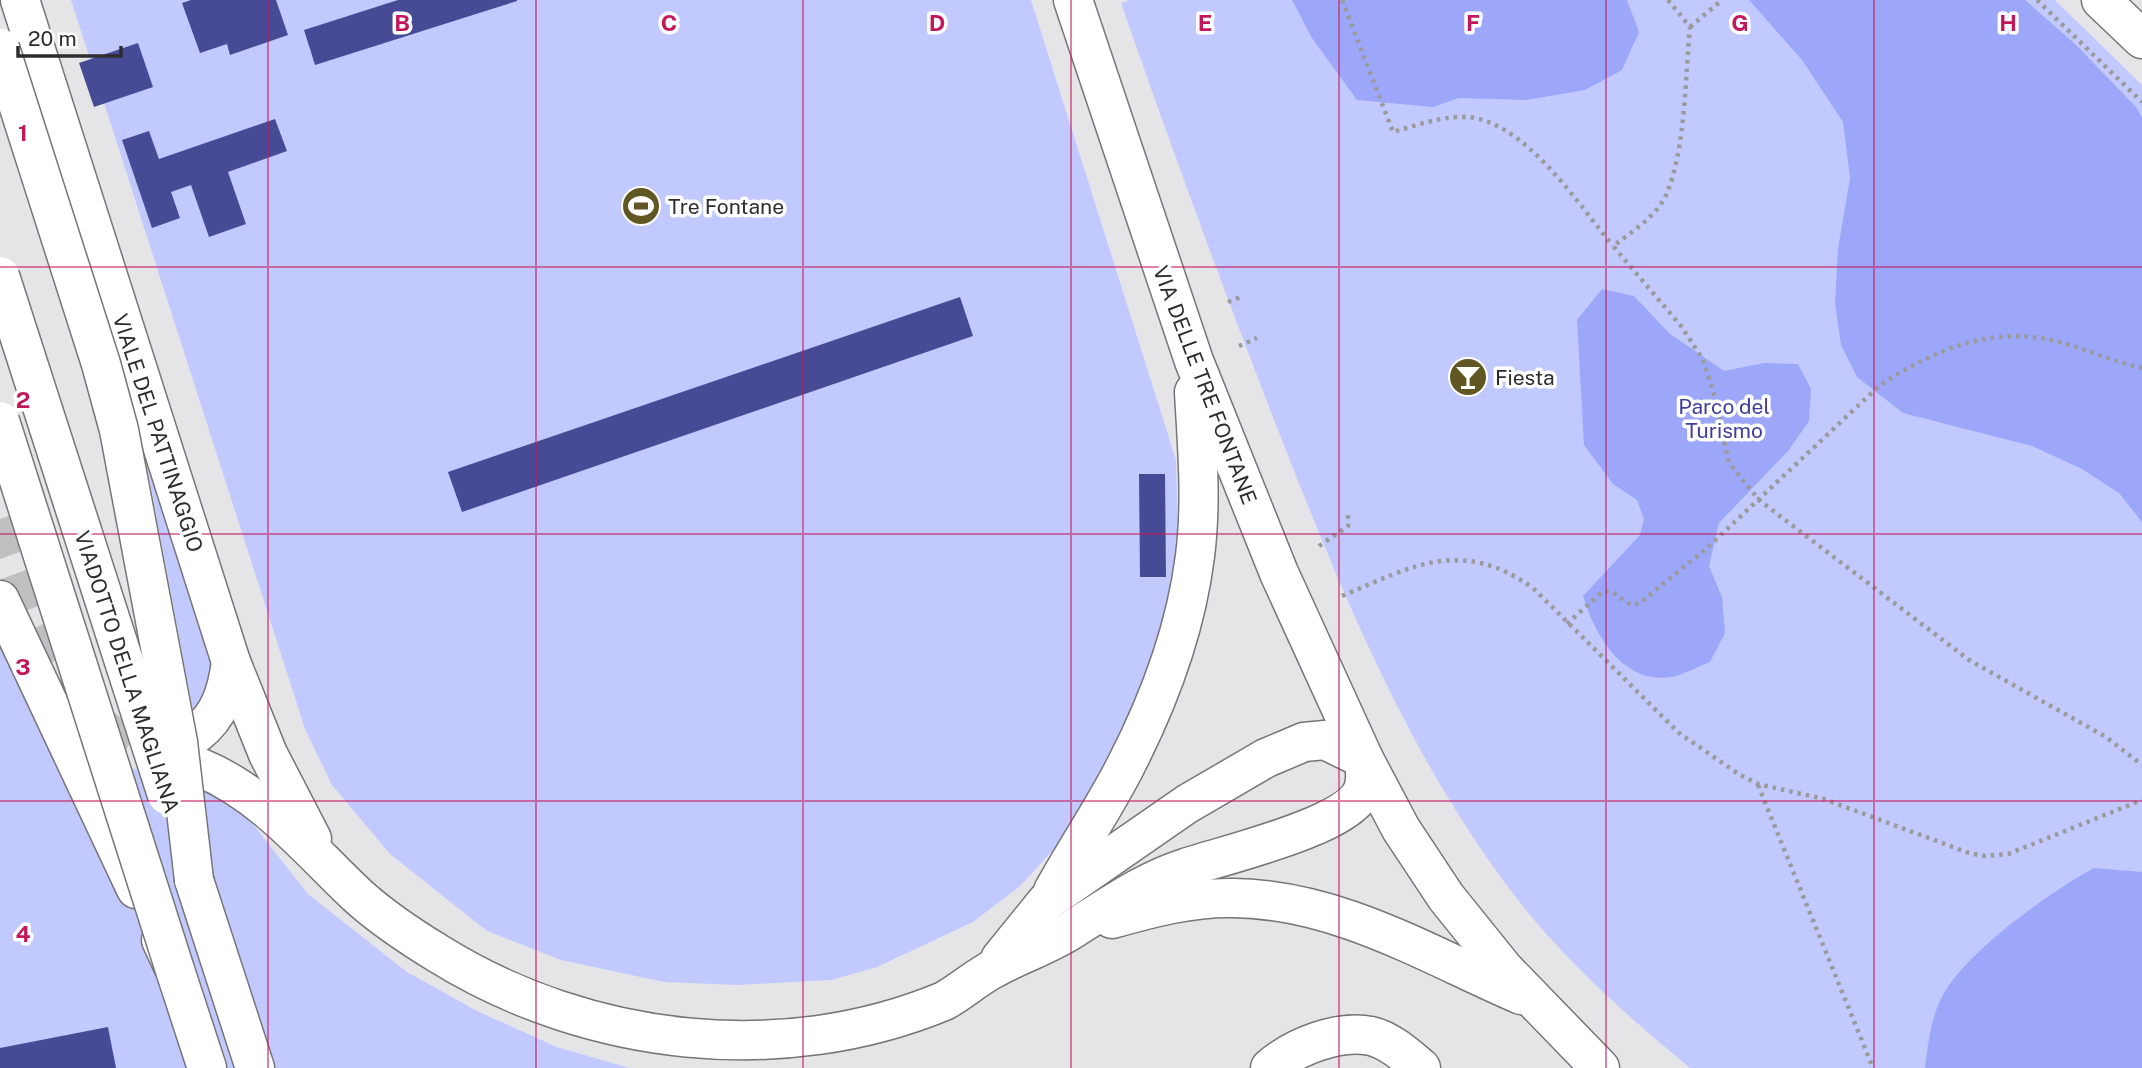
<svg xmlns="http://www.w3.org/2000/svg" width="2142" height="1068" viewBox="0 0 2142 1068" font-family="'Public Sans',sans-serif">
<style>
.green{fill:#c1c9ff}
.forest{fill:#9da7fa}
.building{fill:#474b96}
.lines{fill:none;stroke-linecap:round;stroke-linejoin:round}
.major-tunnel{stroke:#c0c0c3;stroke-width:38;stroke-dasharray:38 19;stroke-linecap:butt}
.minor-casing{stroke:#767679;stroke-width:41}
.major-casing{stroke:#767679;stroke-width:41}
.highway-casing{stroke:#767679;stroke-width:41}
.path{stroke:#9a9a9c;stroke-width:4.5;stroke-dasharray:3.5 5;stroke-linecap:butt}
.minor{stroke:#fff;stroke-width:38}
.major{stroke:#fff;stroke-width:38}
.highway{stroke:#fff;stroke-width:38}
.highway-bridge-casing{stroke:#767679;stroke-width:41;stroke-linecap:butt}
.highway-bridge{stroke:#fff;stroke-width:38}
.grid{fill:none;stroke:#c2185b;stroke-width:2;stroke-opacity:0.55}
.labels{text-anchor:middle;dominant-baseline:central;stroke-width:7;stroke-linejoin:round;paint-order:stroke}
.poi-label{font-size:21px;fill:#2d2d2e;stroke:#fff;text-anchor:start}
.street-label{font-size:21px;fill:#2d2d2e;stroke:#fff}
.park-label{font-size:21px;fill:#3e3d9c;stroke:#fff}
.grid-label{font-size:23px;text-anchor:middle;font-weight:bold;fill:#c2185b;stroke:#fff;stroke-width:7;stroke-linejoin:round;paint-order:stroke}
</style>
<rect width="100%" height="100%" fill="#e5e5e8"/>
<g class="green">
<path d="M71 0H1031L1176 460 1178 531 1174 602 1137 710 1068 834 1020 886 973 922 877 967 831 980 738 985 664 982 561 960 487 931 390 854 332 785 305 729Z"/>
<path d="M1129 0H2055L2142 85V1068H1690C1628 1017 1564 960 1515 896 1412 762 1346 603 1285 448 1227 300 1173 152 1121 3Z"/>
<path d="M142 438 213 672 194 716Z"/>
<path d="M0 626 122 765 223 796 245 814 308 894 407 972 477 1011 557 1047 629 1068H0Z"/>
</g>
<g class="forest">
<path d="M1292 0H1627L1639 32 1622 70 1585 90 1526 100 1459 98 1433 107 1357 100 1312 38Z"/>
<path d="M1749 0H2025L2075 44 2136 107 2142 118V522L2119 493 2082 469 2032 446 1903 413 1857 377 1841 345 1835 303 1838 249 1850 178 1843 122 1802 60Z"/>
<path d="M1602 289 1634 296 1669 333 1724 371 1764 363 1798 364 1811 389 1809 421 1788 451 1719 523 1709 566 1722 597 1725 633 1710 662C1699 666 1687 673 1675 676 1625 688 1595 636 1583 596L1640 535 1644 519 1637 500 1613 484 1584 445 1577 320Z"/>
<path d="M2094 868 2142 872V1068H1925C1928 1045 1931 1016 1943 995 1967 951 2050 892 2094 868Z"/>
</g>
<g class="building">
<path d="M191 0H276L288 35 230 55 227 44 200 53 182 3Z"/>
<path d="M398 0H517V1L315 65 304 30Z"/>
<path d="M138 43 153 87 94 107 79 63Z"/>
<path d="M275 119 287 151 228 172 246 224 209 237 191 185 171 192 180 218 152 228 122 140 149 131 159 159Z"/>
<path d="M960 297 973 336 462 512 448 472Z"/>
<path d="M1139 474H1165L1166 577H1140Z"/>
<path d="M108 1027 116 1068H0V1048Z"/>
</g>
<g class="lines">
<path class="major-tunnel" d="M0 519C25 587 57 705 124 743 141 753 162 754 180 761"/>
<defs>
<g id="minor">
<path d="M2101 0 2142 39"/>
<path d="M1270 1068C1294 1047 1339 1029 1371 1036 1389 1040 1407 1056 1421 1068"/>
</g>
<g id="major">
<path d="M20 0 231 662 268 754 312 839"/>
<path d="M196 734C220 716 227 691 231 662"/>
<path d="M201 768C264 794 309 850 357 895 382 918 411 937 439 954 589 1047 783 1068 944 1001 962 991 977 977 995 968 1020 954 1049 945 1073 929 1110 906 1144 881 1185 868 1224 855 1346 827 1362 792 1367 782 1365 770 1364 759L1279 573 1194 361 1073 0"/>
<path d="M1053 891C1076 849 1103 810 1125 767 1158 703 1186 628 1195 556 1202 501 1197 446 1194 392"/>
<path d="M1112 919C1151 908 1192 897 1233 898 1338 899 1428 955 1521 995"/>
<path d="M1000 959 1047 901 1187 804 1266 758 1304 742 1325 740 1364 759 1401 829 1446 897 1504 969 1600 1068"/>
</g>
<g id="highway">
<path d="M0 600 136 889"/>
<path d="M194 880 255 1068"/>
<path d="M161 940 175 970 207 1068"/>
</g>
</defs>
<use href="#minor" class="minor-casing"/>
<use href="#major" class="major-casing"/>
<use href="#highway" class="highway-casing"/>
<g class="path">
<path d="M1342 0 1393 132C1417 125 1442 116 1467 117 1525 121 1578 204 1613 246"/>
<path d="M1668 0 1690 27C1685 78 1686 145 1667 193 1658 215 1632 232 1613 246L1681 326 1702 358 1713 390 1729 463 1759 500 1969 660 2106 737 2142 765"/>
<path d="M2037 0 2142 102"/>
<path d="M1690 27 1722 0"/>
<path d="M1228 302 1241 297"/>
<path d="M1239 346 1257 338"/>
<path d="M1319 546 1348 526V514"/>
<path d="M1342 596C1413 566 1461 537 1533 588L1679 733 1740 775 1758 784 1824 799 1969 853 1985 856 2008 854 2142 800"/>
<path d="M1567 624 1603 591 1612 592 1631 605 1640 603 1707 548 1879 386C1931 351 1991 325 2055 341 2084 348 2112 361 2142 368"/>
<path d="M1758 785 1873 1068"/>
</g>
<use href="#minor" class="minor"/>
<use href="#major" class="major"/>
<use href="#highway" class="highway"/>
<defs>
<g id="highway-bridge">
<path d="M0 48 101 364 119 430 178 742 194 880"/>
<path d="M0 276 167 795"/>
<path d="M0 421 175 970"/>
</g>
</defs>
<use href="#highway-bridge" class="highway-bridge-casing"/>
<use href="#highway-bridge" class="highway-bridge"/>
</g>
<path class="grid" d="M268 0V1068M536 0V1068M803 0V1068M1071 0V1068M1339 0V1068M1606 0V1068M1874 0V1068M0 267H2142M0 534H2142M0 801H2142"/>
<defs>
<symbol id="stadium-disc" viewBox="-11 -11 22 22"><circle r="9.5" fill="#615723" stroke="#fff"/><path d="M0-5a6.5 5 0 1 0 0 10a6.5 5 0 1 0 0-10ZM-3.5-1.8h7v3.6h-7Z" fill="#fff"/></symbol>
<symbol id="bar-disc" viewBox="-11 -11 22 22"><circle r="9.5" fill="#615723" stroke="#fff"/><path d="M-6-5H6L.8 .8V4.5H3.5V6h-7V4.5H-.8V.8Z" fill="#fff"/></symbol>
</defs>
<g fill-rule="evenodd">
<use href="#stadium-disc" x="619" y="184" width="44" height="44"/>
<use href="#bar-disc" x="1446" y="355" width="44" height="44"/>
</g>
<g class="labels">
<g class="poi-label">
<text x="668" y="206">Tre Fontane</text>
<text x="1495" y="377">Fiesta</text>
</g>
<g class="street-label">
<text transform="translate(1205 385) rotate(69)">VIA DELLE TRE FONTANE</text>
<text transform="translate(158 433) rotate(72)">VIALE DEL PATTINAGGIO</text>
<text transform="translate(127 672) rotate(72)">VIADOTTO DELLA MAGLIANA</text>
</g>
<g class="park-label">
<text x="1724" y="406">Parco del<tspan x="1724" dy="24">Turismo</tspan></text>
</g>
</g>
<g class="grid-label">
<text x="402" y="31">B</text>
<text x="669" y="31">C</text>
<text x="937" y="31">D</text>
<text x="1205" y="31">E</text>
<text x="1473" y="31">F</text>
<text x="1740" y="31">G</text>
<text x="2008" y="31">H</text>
<text x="23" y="141">1</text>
<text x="23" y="408">2</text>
<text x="23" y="675">3</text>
<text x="23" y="942">4</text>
</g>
<path d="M18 46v10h103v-10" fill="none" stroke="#2d2d2e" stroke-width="3.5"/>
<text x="28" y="46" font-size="21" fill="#2d2d2e" stroke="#ffffff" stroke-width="5" paint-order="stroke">20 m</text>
</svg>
